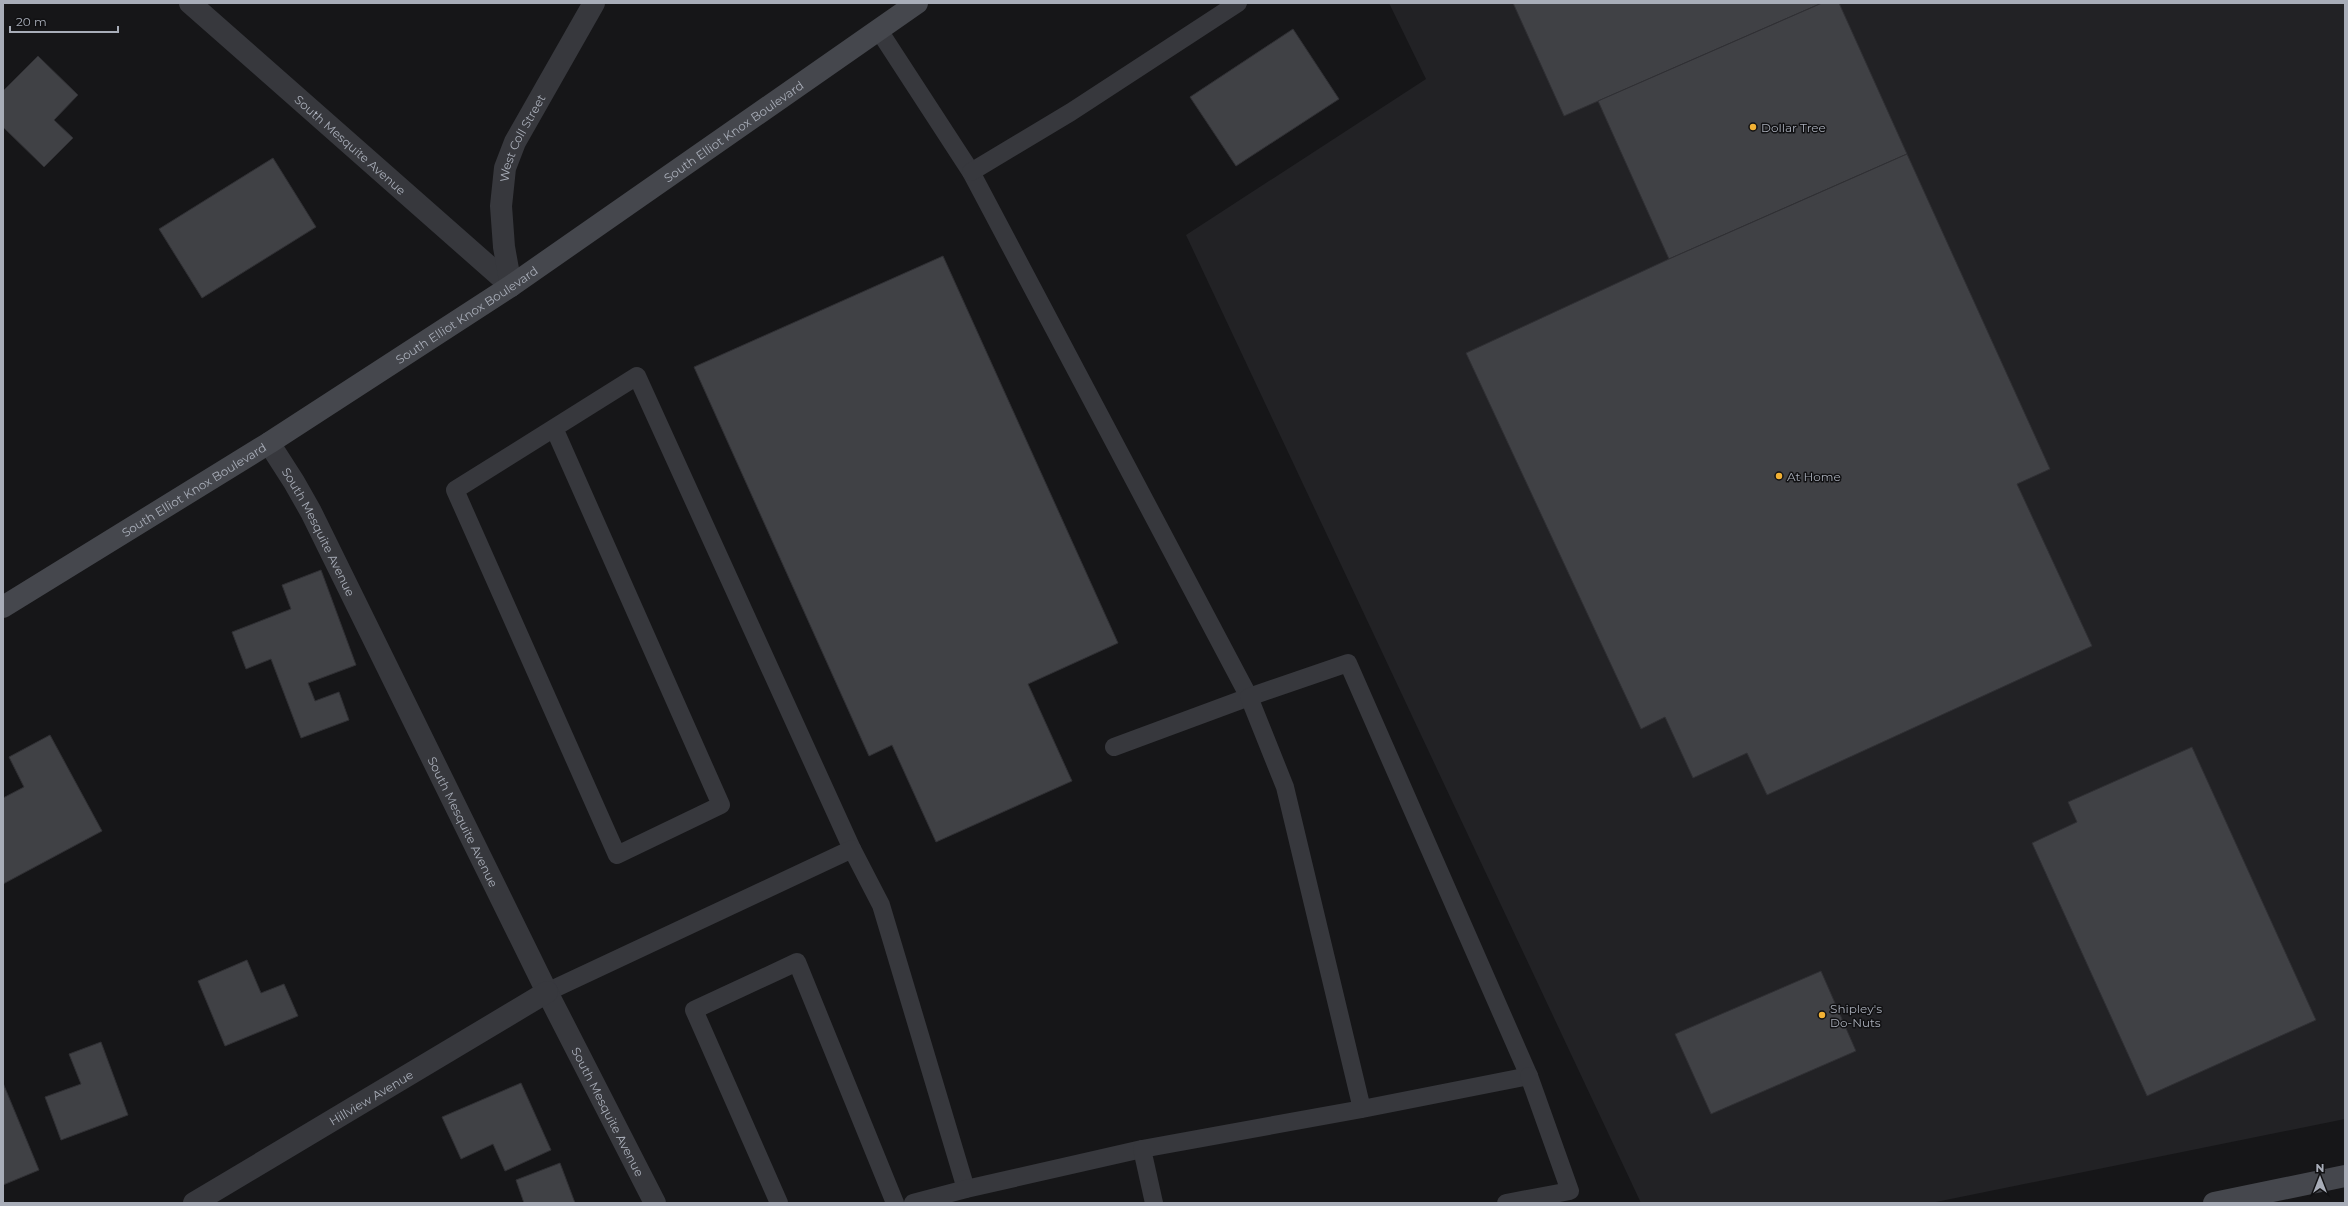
<svg xmlns="http://www.w3.org/2000/svg" width="2348" height="1206" viewBox="0 0 2348 1206" font-family="Montserrat,sans-serif">
<style>
.built{fill:#222225}
.building{fill:#404145;stroke:#303034}
.lines{fill:none;stroke-linecap:round;stroke-linejoin:round}
.lane{stroke:#37383d;stroke-width:18}
.street{stroke:#37383d;stroke-width:22}
.secondary{stroke:#45474d;stroke-width:22}
.poi-dot{fill:#f2b134;stroke:#111113;stroke-width:1.5}
.labels{text-anchor:middle;dominant-baseline:central;stroke-width:3;stroke-linejoin:round;paint-order:stroke}
.poi-label{font-size:12px;fill:#a8adb8;stroke:#111113;text-anchor:start}
.street-label{font-size:12px;fill:#a8adb8;stroke:#111113}
</style>
<rect width="100%" height="100%" fill="#161618"/>
<path class="built" d="M1389 3H2345V1119L1931 1203H1641L1186 235 1426 79Z"/>
<g class="building">
<path d="M1513 3H1822L1564 116Z"/>
<path d="M1822 3H1839L1907 154 1669 259 1598 101Z"/>
<path d="M1293 29 1339 99 1236 166 1190 97Z"/>
<path d="M38 56 78 95 54 120 73 138 44 167 3 127V91Z"/>
<path d="M1907 154 2050 469 2017 484 2092 646 1767 795 1747 753 1693 778 1665 717 1641 729 1466 353 1669 259Z"/>
<path d="M273 158 316 227 202 298 159 229Z"/>
<path d="M943 256 1118 643 1028 684 1072 781 936 842 892 745 869 756 694 367Z"/>
<path d="M321 570 356 665 308 683 315 701 339 692 349 720 301 738 271 659 246 669 232 632 291 609 282 585Z"/>
<path d="M50 735 102 831 3 884V798L24 787 9 757Z"/>
<path d="M2192 747 2316 1020 2147 1096 2032 843 2077 822 2068 802Z"/>
<path d="M247 960 261 993 284 984 298 1016 225 1046 198 981Z"/>
<path d="M1821 971 1856 1051 1711 1114 1675 1034Z"/>
<path d="M101 1042 128 1115 61 1140 45 1097 81 1084 69 1054Z"/>
<path d="M3 1083 39 1170 3 1185Z"/>
<path d="M521 1083 551 1150 505 1171 493 1144 461 1159 442 1117Z"/>
<path d="M560 1163 575 1203H524L516 1180Z"/>
</g>
<g class="lines">
<g class="lane">
<path d="M878 29 971 172 1249 697 1114 747"/>
<path d="M971 172 1071 112 1238 3"/>
<path d="M554 428 721 805 617 855 455 490 637 376 852 849"/>
<path d="M547 992 852 849 881 905 966 1189"/>
<path d="M779 1203 694 1010 797 962 895 1203"/>
<path d="M913 1203 966 1189 1142 1149"/>
<path d="M1154 1203 1142 1149 1362 1109 1529 1076 1348 663 1249 697 1285 787 1362 1109"/>
<path d="M1506 1203 1570 1191 1529 1076"/>
</g>
<g class="street">
<path id="s1" d="M190 3 511 286"/>
<path id="s2" d="M511 286 504 247 501 206 505 168 515 142 594 3"/>
<path id="s3" d="M269 443 294 482 311 512 547 992 655 1203"/>
<path id="s4" d="M194 1203 547 992"/>
</g>
<g class="secondary">
<path id="s5" d="M3 607 269 443 511 286 917 3"/>
<path d="M2214 1203 2345 1176"/>
</g>
</g>
<g class="poi-dot">
<circle cx="1753" cy="127" r="4"/>
<circle cx="1779" cy="476" r="4"/>
<circle cx="1822" cy="1015" r="4"/>
</g>
<g class="labels">
<g class="poi-label">
<text x="1761" y="127">Dollar Tree</text>
<text x="1787" y="476">At Home</text>
<text x="1830" y="1008">Shipley's<tspan x="1830" dy="14">Do-Nuts</tspan></text>
</g>
<g class="street-label">
<text stroke="none"><textPath href="#s5" startOffset="872">South Elliot Knox Boulevard</textPath></text>
<text stroke="none"><textPath href="#s2" startOffset="153">West Coll Street</textPath></text>
<text stroke="none"><textPath href="#s1" startOffset="214">South Mesquite Avenue</textPath></text>
<text stroke="none"><textPath href="#s5" startOffset="548">South Elliot Knox Boulevard</textPath></text>
<text stroke="none"><textPath href="#s5" startOffset="224">South Elliot Knox Boulevard</textPath></text>
<text stroke="none"><textPath href="#s3" startOffset="102">South Mesquite Avenue</textPath></text>
<text stroke="none"><textPath href="#s3" startOffset="426">South Mesquite Avenue</textPath></text>
<text stroke="none"><textPath href="#s4" startOffset="206">Hillview Avenue</textPath></text>
<text stroke="none"><textPath href="#s3" startOffset="750">South Mesquite Avenue</textPath></text>
</g>
</g>
<rect width="2348" height="1206" fill="none" stroke="#a8adb8" stroke-width="8"/>
<g transform="translate(2320 1178)" stroke="#111113" stroke-width="3" paint-order="stroke">
<path d="M0-3L7 15L0 10L-7 15Z" fill="#a8adb8"/>
<text y="-6" font-size="11" font-weight="bold" text-anchor="middle" fill="#a8adb8">N</text>
</g>
<path d="M10 26v6h108v-6" fill="none" stroke="#a8adb8" stroke-width="2"/>
<text x="16" y="26" font-size="12" fill="#a8adb8" stroke="#111113" stroke-width="3" paint-order="stroke">20 m</text>
</svg>
